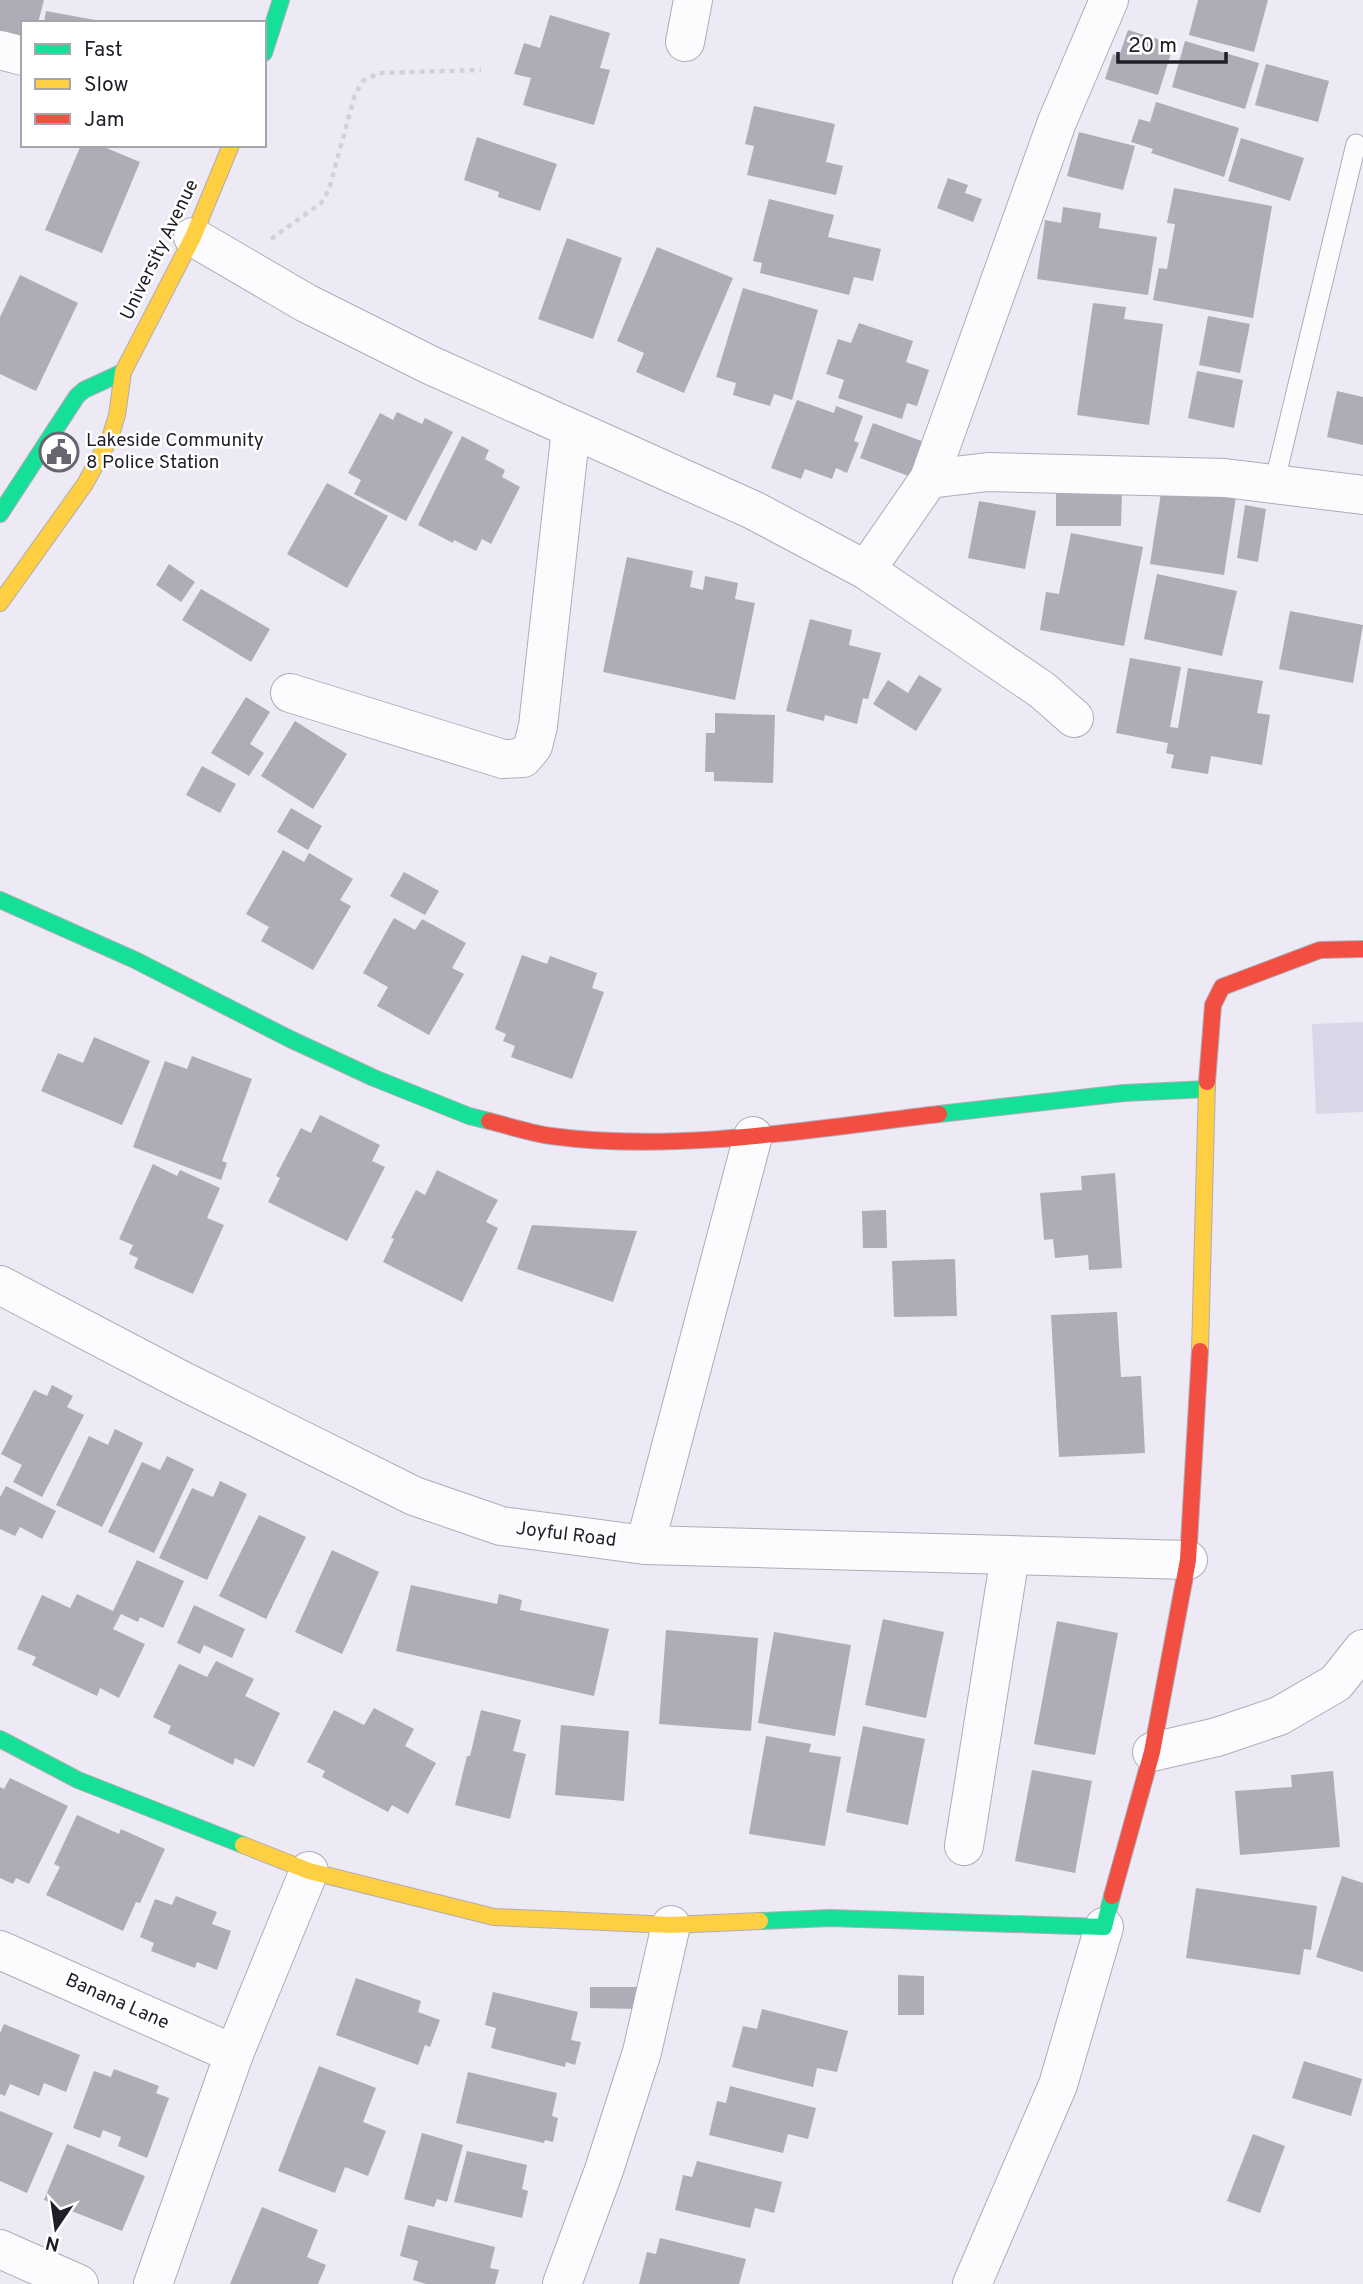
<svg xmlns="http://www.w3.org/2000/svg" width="1363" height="2284" viewBox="0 0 1363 2284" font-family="Overpass,sans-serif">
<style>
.green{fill:#dad6e7}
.building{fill:#aeacb7}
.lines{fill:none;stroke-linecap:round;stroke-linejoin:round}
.lane-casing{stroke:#afacb7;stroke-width:21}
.street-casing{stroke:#afacb7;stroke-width:40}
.fast-casing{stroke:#afacb7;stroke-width:18}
.slow-casing{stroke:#afacb7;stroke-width:18}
.jam-casing{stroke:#afacb7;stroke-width:18}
.path{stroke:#d2d1d5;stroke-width:4.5;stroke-dasharray:5 5;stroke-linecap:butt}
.lane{stroke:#fcfcfe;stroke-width:19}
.street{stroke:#fcfcfe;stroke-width:38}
.fast{stroke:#16e098;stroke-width:16}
.slow{stroke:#ffcf43;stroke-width:16}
.jam{stroke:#f24e42;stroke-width:16}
.labels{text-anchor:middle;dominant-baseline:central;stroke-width:5;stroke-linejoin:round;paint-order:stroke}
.street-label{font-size:19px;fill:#201d29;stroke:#fff}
.poi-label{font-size:19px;fill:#201d29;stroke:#fff;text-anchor:start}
</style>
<rect width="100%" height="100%" fill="#edeaf6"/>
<path class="green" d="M1363 1022V1112L1316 1114 1312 1024Z"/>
<g class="building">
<path d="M0 0H44L38 23H23V38L0 32Z"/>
<path d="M1198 0H1268L1254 52 1189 35Z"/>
<path d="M46 11 95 20 94 23H44Z"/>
<path d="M550 15 610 33 600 68 610 70 594 125 523 105 531 78 514 74 524 43 540 48Z"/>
<path d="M1128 30 1174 44 1158 95 1105 79 1113 54 1119 56Z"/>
<path d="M1185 41 1259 63 1245 109 1172 87Z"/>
<path d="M1266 64 1329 81 1318 122 1255 105Z"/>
<path d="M1156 102 1239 128 1224 177 1151 153 1153 149 1131 142 1139 119 1150 122Z"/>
<path d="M754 106 835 124 826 162 843 166 836 195 747 175 754 146 745 144Z"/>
<path d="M1079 132 1135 146 1123 190 1067 176Z"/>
<path d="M477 137 557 164 540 211 498 197 499 192 464 180Z"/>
<path d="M1241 138 1304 158 1290 201 1228 181Z"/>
<path d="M81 145H99L140 162 102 253 45 230Z"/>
<path d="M948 178 968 185 965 193 982 199 973 222 937 208Z"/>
<path d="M1174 188 1272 206 1253 318 1153 300 1159 268 1167 269 1175 224 1167 223Z"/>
<path d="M769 199 834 215 828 237 881 249 873 281 854 277 849 295 760 273 762 263 753 261Z"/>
<path d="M1063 207 1101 213 1099 228 1157 237 1148 295 1037 279 1045 220 1061 223Z"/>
<path d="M567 238 622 258 593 339 538 319Z"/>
<path d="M657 247 733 278 684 393 636 372 644 353 617 341Z"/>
<path d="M20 275 78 303 36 391 0 374V317Z"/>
<path d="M743 288 818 310 792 400 774 394 770 406 733 395 736 383 716 377Z"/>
<path d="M1093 303 1126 307 1124 319 1163 324 1149 425 1077 415Z"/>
<path d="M1208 316 1250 324 1240 373 1199 365Z"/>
<path d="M859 323 913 341 906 362 929 370 917 406 907 403 902 419 838 398 844 380 826 374 838 339 851 343Z"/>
<path d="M1197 371 1243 380 1234 428 1188 418Z"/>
<path d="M1337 391 1363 397V445L1327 437Z"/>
<path d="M797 400 834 413 836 406 863 416 854 441 859 443 847 473 836 468 832 479 805 469 801 479 771 468Z"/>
<path d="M397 412 422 424 425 418 453 432 406 521 354 494 361 480 348 473 380 413 393 420Z"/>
<path d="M873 423 927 443 914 478 860 458Z"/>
<path d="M462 436 489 450 485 459 505 470 502 477 520 487 491 544 482 539 476 551 454 540 453 543 418 525Z"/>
<path d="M327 483 388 516 347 588 287 554Z"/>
<path d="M1162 486 1236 497 1224 575 1150 564Z"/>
<path d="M1056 490 1122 491 1121 526H1056Z"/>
<path d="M979 501 1036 511 1025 569 968 558Z"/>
<path d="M1245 505 1266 509 1258 562 1237 558Z"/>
<path d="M1071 533 1143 547 1124 646 1040 630 1046 592 1059 594Z"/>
<path d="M627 557 693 571 690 587 703 590 705 576 738 583 735 599 755 603 735 700 603 672Z"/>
<path d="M169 564 195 582 181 602 156 585Z"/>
<path d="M1157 574 1237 591 1222 656 1144 639Z"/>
<path d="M201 589 270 629 251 662 182 620Z"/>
<path d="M1290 611 1363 625 1353 683 1279 669Z"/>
<path d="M810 619 852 630 849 645 881 653 868 699 863 698 857 724 825 715 824 721 786 711Z"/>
<path d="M1130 658 1181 667 1170 727 1178 728 1188 668 1263 681 1257 713 1270 715 1262 765 1211 756 1208 774 1171 768 1174 755 1166 753 1168 743 1116 733Z"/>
<path d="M919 675 942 689 916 731 873 704 888 680 908 693Z"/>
<path d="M246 697 270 712 250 744 264 753 249 776 211 753Z"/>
<path d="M715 713 775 715 773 783 714 781V772H705L706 733H715Z"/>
<path d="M295 721 347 754 313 809 261 776Z"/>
<path d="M202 766 236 784 220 813 186 795Z"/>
<path d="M291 808 322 826 308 850 277 832Z"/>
<path d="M283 850 304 862 309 853 353 879 340 900 351 906 313 970 261 941 269 927 246 914Z"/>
<path d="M404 872 439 891 425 915 390 896Z"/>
<path d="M394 918 415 930 422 919 466 943 452 968 464 974 429 1035 377 1006 388 987 363 973Z"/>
<path d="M522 955 547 964 550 956 597 973 592 988 604 992 572 1079 511 1057 515 1046 503 1041 506 1034 495 1029Z"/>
<path d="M94 1037 150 1061 122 1125 41 1091 58 1053 83 1063Z"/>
<path d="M192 1056 252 1079 222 1161 227 1163 221 1180 133 1147 165 1061 187 1069Z"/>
<path d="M320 1115 380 1145 372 1161 385 1167 347 1241 268 1202 280 1178 276 1176 301 1128 311 1133Z"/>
<path d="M153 1164 177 1176 180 1170 220 1188 207 1218 224 1225 193 1294 134 1268 138 1258 129 1254 133 1245 119 1239Z"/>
<path d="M437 1170 498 1200 486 1222 498 1228 462 1302 383 1262 394 1239 391 1238 416 1190 425 1195Z"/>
<path d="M1115 1173 1122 1268 1089 1270 1088 1255 1055 1258 1053 1239 1044 1240 1040 1193 1082 1190 1081 1176Z"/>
<path d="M886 1210 887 1248H863L862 1211Z"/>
<path d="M532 1225 637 1231 613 1302 517 1269Z"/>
<path d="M955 1259 957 1316 894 1317 892 1261Z"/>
<path d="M1117 1312 1121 1377 1141 1376 1145 1453 1059 1457 1051 1315Z"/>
<path d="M52 1385 73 1396 67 1407 84 1415 42 1497 13 1482 22 1465 1 1454 34 1390 47 1396Z"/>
<path d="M115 1429 143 1443 102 1527 56 1505 89 1436 108 1445Z"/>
<path d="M167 1456 194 1469 154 1553 108 1532 142 1462 160 1470Z"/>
<path d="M220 1481 247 1494 207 1580 159 1558 192 1488 213 1497Z"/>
<path d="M6 1486 56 1511 42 1539 20 1527 15 1536 0 1529V1497Z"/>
<path d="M259 1515 306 1537 266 1619 219 1596Z"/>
<path d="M332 1550 379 1572 342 1654 295 1632Z"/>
<path d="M137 1560 184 1581 163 1628 140 1617 138 1622 121 1614 113 1629 145 1644 119 1698 100 1688 97 1696 32 1665 36 1657 17 1649 42 1595 70 1608 77 1594 113 1611Z"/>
<path d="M411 1585 497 1604 499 1594 522 1600 520 1610 609 1629 594 1696 396 1651Z"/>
<path d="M194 1605 245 1629 232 1658 204 1645 200 1654 177 1643Z"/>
<path d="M883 1619 944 1632 926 1718 865 1705Z"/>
<path d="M1057 1621 1118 1633 1095 1755 1034 1744Z"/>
<path d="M666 1630 758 1638 751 1731 659 1724Z"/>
<path d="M774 1632 851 1645 835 1736 758 1723Z"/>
<path d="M216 1661 254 1679 245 1696 280 1713 254 1767 235 1758 233 1765 168 1733 171 1726 153 1717 179 1664 207 1677Z"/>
<path d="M374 1708 414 1729 405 1746 436 1763 408 1814 392 1805 388 1812 322 1777 325 1771 307 1762 334 1710 364 1725Z"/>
<path d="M481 1710 521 1720 513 1751 526 1754 510 1819 455 1805 467 1756H470Z"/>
<path d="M561 1725 629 1731 624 1801 555 1795Z"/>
<path d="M863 1726 925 1739 908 1825 846 1812Z"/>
<path d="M766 1736 811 1744 809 1752 841 1757 825 1846 749 1834Z"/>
<path d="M1032 1770 1092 1781 1075 1873 1015 1861Z"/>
<path d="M1333 1771 1340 1847 1240 1855 1235 1791 1292 1787 1291 1775Z"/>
<path d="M10 1778 68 1806 29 1884 16 1878 13 1884 0 1878V1787L4 1789Z"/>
<path d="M77 1815 119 1834 121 1829 165 1849 140 1903 136 1902 123 1931 46 1895 60 1867 54 1864Z"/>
<path d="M1342 1876 1363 1883V1972L1316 1957Z"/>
<path d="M1196 1888 1317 1906 1311 1950 1304 1949 1300 1975 1186 1958Z"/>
<path d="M176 1896 217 1912 212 1924 231 1931 217 1970 197 1962 195 1968 151 1951 154 1943 140 1937 155 1899 172 1905Z"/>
<path d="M898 1975 924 1976V2015H898Z"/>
<path d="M356 1978 421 2001 418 2012 440 2020 430 2047 425 2045 418 2065 336 2035Z"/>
<path d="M590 1987H637V2009L590 2008Z"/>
<path d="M493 1992 578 2012 571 2040 581 2042 575 2065 566 2062 565 2067 491 2048 496 2028 485 2025Z"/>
<path d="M762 2009 848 2031 837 2072 817 2068 813 2087 732 2067 743 2026 757 2029Z"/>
<path d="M4 2024 80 2055 66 2092 44 2083 39 2096 10 2084 5 2096 0 2094V2033Z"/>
<path d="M1304 2061 1362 2079 1351 2116 1292 2098Z"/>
<path d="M319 2066 376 2088 363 2122 386 2131 368 2176 345 2167 335 2193 278 2171Z"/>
<path d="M114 2069 159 2086 156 2093 169 2098 147 2158 118 2146 121 2137 103 2130 100 2138 73 2128 94 2071 111 2077Z"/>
<path d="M468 2072 557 2093 552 2116 558 2118 553 2142 545 2140 544 2143 456 2123Z"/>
<path d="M730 2086 816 2108 808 2139 788 2134 783 2153 709 2135 717 2101 726 2103Z"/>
<path d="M0 2111 53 2133 27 2193 0 2181Z"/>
<path d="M422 2133 463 2145 447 2202 437 2199 434 2207 404 2199Z"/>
<path d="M1253 2134 1285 2146 1260 2213 1227 2201Z"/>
<path d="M67 2144 145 2176 122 2231 44 2200Z"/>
<path d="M467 2151 527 2165 522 2189 528 2191 522 2218 454 2202Z"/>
<path d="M697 2161 782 2182 774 2213 755 2208 750 2228 675 2210 683 2175 692 2177Z"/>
<path d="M262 2207 318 2230 307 2257 326 2265 318 2284H230Z"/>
<path d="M408 2225 495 2247 490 2268 499 2270 495 2284H426L413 2280 418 2261 400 2256Z"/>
<path d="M660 2238 746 2259 739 2284H639L647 2252 656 2254Z"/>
</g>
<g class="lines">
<defs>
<path id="lane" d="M1274 484 1356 144"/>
<g id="street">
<path d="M685 42 693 0"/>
<path d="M0 50 23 56"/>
<path d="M193 237 306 303 430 365 753 510 866 570 1042 690 1074 718"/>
<path d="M929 479 988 472 1225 478 1363 495"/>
<path d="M866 570 929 479 1057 122 1109 0"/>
<path d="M290 693 503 759 523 758 533 746 538 726 571 429"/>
<path d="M0 1285 181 1380 414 1496 501 1526 645 1545 1188 1560"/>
<path d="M645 1545 753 1136"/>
<path d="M1152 1752 1217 1737 1279 1716 1336 1683 1363 1649"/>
<path d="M964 1846 1010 1556"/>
<path d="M0 1950 234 2054"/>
<path d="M0 2249 79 2284"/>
<path d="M153 2284 234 2054 309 1871"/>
<path d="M562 2284 604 2170 642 2052 671 1925"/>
<path d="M972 2284 1058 2085 1104 1927"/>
</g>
<g id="fast">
<path d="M264 53 281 0"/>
<path d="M0 514 77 396 84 390 123 372"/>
<path d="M0 900 135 960 290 1039 374 1078 469 1116 489 1121"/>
<path d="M939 1114 1124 1093 1207 1089"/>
<path d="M0 1739 78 1780 243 1845"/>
<path d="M760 1921 830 1918 1104 1927 1112 1896"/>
</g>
<g id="slow">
<path d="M0 603 85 484 110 438 117 415 123 372 193 237 231 145"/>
<path d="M1200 1351 1207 1082"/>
<path d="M243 1845 309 1871 494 1917 671 1925 760 1921"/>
</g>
<g id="jam">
<path d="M1207 1082 1213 1005 1222 987 1320 950 1363 949"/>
<path d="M489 1121C509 1126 530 1133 551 1136 676 1153 814 1129 939 1114"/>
<path d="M1112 1896 1152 1752 1188 1560 1200 1351"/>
</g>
</defs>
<use href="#lane" class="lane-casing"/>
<use href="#street" class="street-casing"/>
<use href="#fast" class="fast-casing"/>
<use href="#slow" class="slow-casing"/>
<use href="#jam" class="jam-casing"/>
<path class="path" d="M271 239 321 203 329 189 355 94 363 81 379 73 481 70"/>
<use href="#lane" class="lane"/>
<use href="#street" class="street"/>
<use href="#fast" class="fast"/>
<use href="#slow" class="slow"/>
<use href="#jam" class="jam"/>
</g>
<defs>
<symbol id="civic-ring" viewBox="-11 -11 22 22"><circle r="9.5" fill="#fff" stroke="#686571" stroke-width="1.5"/><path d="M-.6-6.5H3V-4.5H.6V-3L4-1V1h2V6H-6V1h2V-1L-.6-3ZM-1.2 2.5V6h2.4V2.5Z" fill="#686571"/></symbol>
</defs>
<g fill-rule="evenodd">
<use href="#civic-ring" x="37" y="430" width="44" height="44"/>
</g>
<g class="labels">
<g class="street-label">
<text transform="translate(160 250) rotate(-64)">University Avenue</text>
<text transform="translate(566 1535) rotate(7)">Joyful Road</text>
<text transform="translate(117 2002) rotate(24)">Banana Lane</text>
</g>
<g class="poi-label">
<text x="86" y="441">Lakeside Community<tspan x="86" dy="22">8 Police Station</tspan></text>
</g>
</g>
<rect x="21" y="21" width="245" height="126" fill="#ffffff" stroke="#a6a5a9" stroke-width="2"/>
<rect x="35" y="44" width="35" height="10" fill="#16e098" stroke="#a6a5a9" stroke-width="2"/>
<text x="84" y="56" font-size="21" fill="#201d29">Fast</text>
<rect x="35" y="79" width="35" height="10" fill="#ffcf43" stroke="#a6a5a9" stroke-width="2"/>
<text x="84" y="91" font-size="21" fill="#201d29">Slow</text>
<rect x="35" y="114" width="35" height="10" fill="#f24e42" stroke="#a6a5a9" stroke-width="2"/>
<text x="84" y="126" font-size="21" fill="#201d29">Jam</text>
<g transform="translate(56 2228) rotate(193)" stroke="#ffffff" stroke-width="5" paint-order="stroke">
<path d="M0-5L12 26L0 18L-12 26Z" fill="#201d29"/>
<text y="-10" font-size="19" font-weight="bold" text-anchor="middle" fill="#201d29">N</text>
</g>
<path d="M1118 52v10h108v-10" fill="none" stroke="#201d29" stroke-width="3.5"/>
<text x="1128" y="52" font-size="21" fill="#201d29" stroke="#ffffff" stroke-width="5" paint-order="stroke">20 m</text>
</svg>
